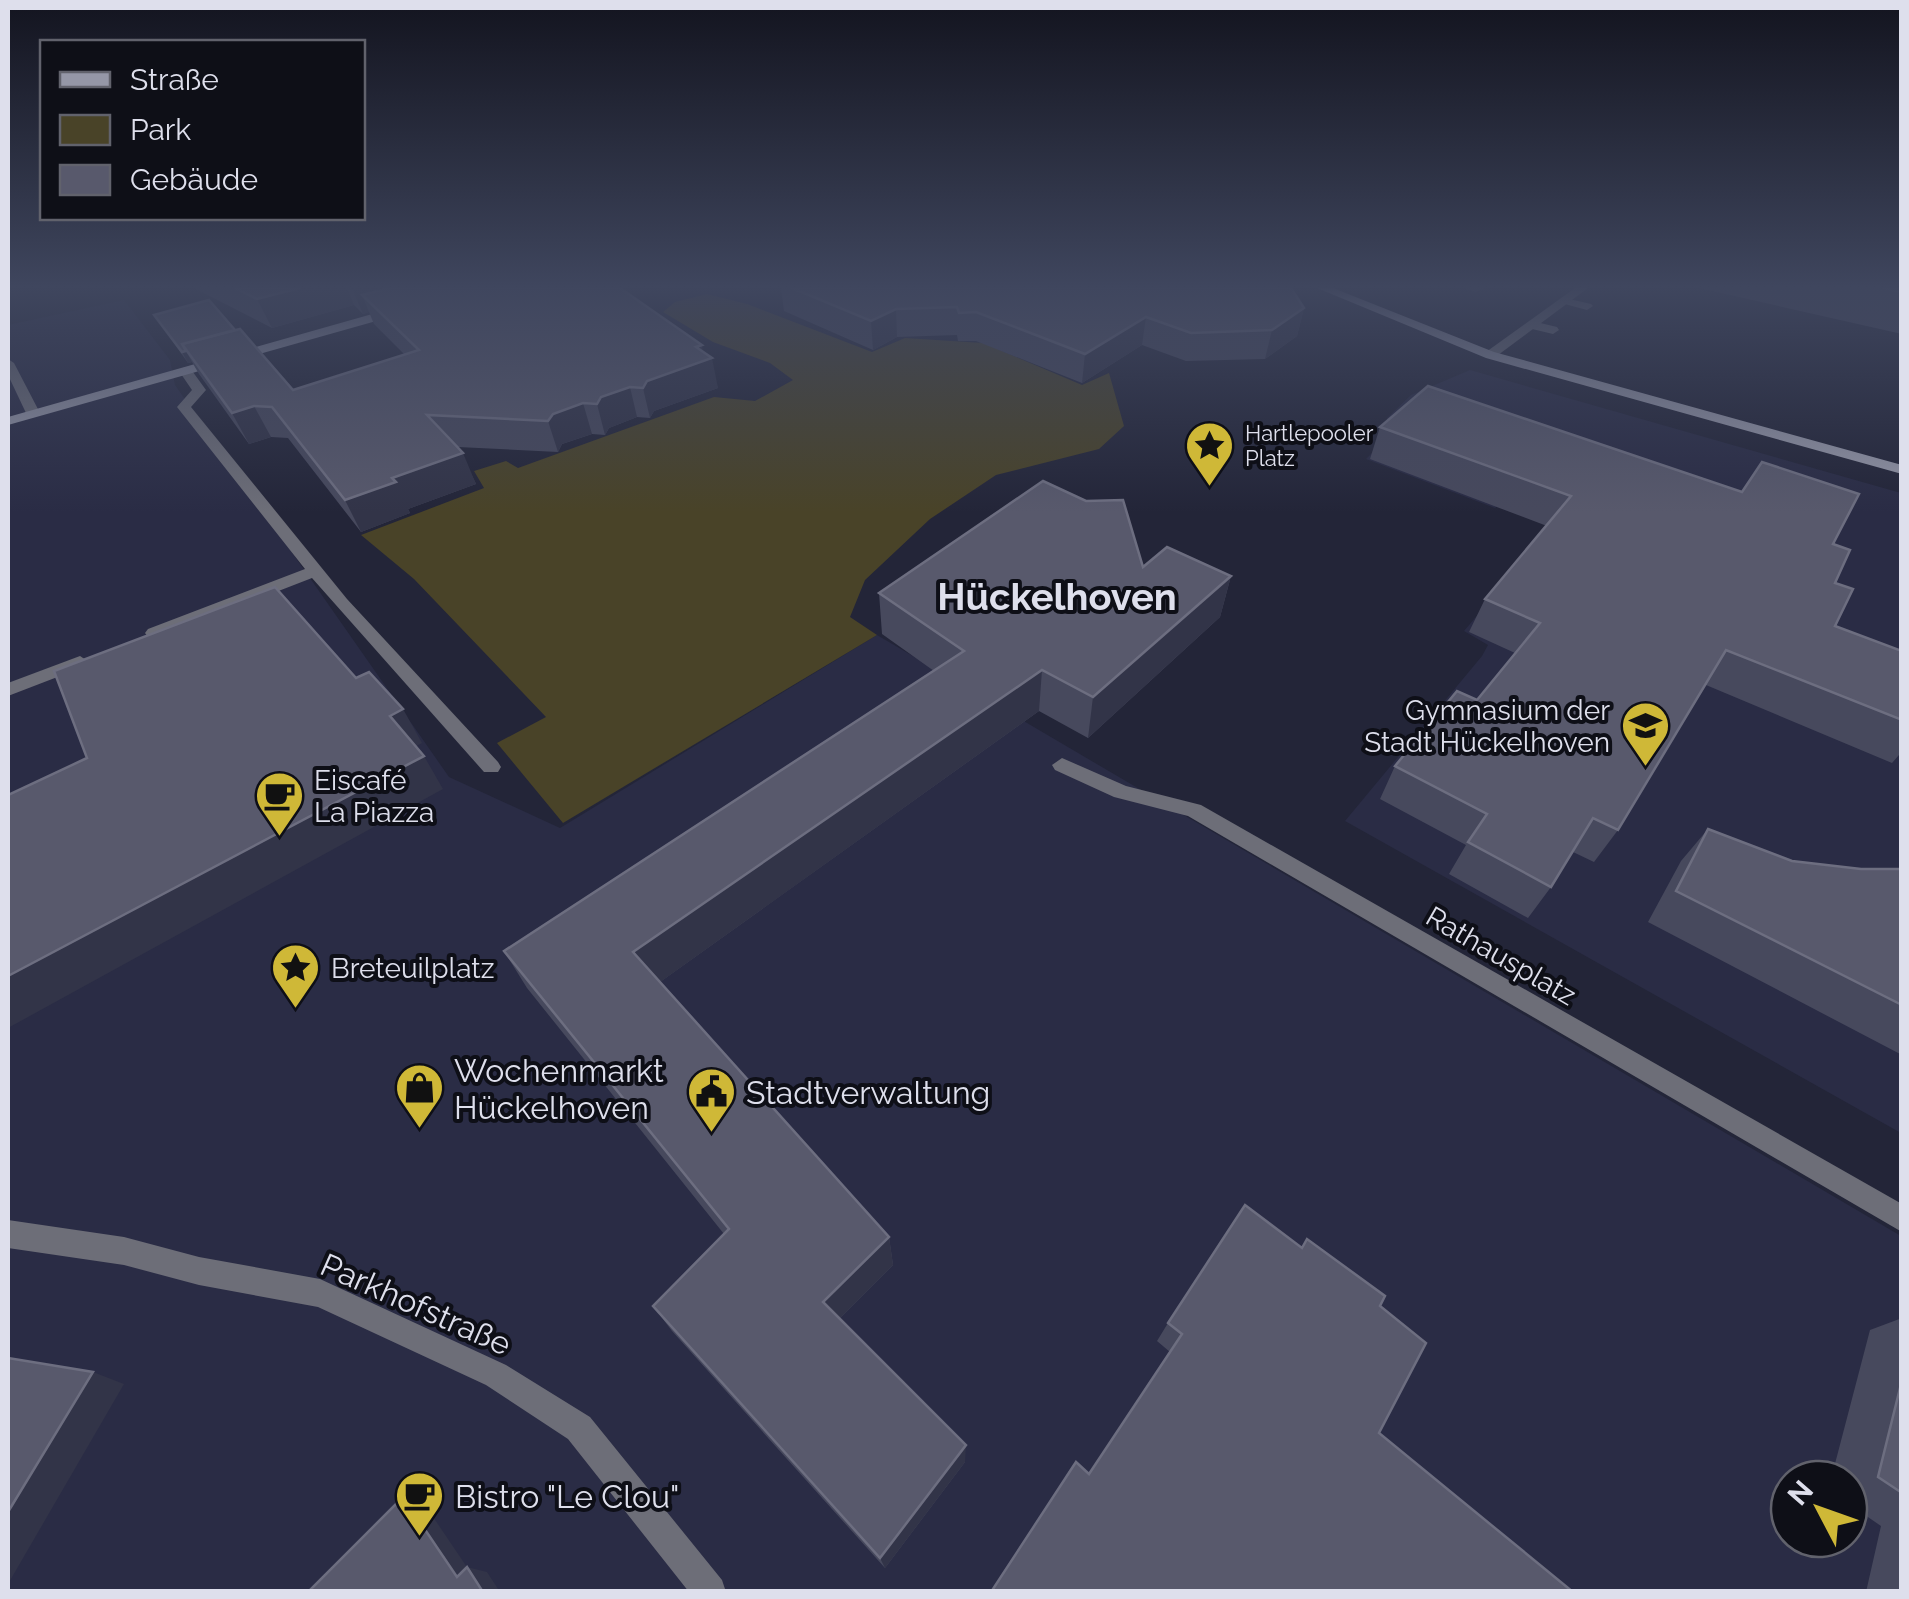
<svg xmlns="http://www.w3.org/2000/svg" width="1909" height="1599" viewBox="0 0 1909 1599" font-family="Raleway,sans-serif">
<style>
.built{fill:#2a2c45;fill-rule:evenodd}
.green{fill:#494328}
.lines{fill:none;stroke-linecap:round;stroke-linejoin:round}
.lane{fill:#6d6e78;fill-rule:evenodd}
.street{fill:#6d6e78;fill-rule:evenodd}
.secondary{fill:#9597a7;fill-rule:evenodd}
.wall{fill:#47495d}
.shaded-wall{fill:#323448}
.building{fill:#58596c;stroke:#6d6e80;stroke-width:2.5}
.labels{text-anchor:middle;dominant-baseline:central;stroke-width:8;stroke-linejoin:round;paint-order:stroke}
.far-poi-label{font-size:22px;fill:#dedfec;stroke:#0e0f17;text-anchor:start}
.poi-label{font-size:28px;fill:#dedfec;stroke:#0e0f17;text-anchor:start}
.street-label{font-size:28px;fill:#dedfec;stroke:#0e0f17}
.near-poi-label{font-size:32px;fill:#dedfec;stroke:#0e0f17;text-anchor:start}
.near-street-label{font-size:32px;fill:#dedfec;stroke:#0e0f17}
.district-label{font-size:38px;font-weight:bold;fill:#dedfec;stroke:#0e0f17}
</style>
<rect width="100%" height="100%" fill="#232538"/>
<g class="built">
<path d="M124 300 170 360 175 385 449 777 560 828 877 635 1901 1236V1591H8V325ZM1789 1479H1849V1539H1789Z"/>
<path d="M1470 370 1901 493V1133L1345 821 1482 656 1488 645 1464 631 1560 517 1508 497 1495 508 1366 459 1384 441 1387 418 1411 395Z"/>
</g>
<path class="green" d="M707 294 747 304 872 352 905 338 983 343 1082 385 1109 373 1124 426 1099 449 996 475 930 519 865 580 850 617 877 635 563 823 497 743 546 717 414 579 361 535 484 488 474 471 506 461 518 468 714 397 755 401 793 380 770 363 713 342 663 312 675 302Z"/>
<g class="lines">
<g class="lane">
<path d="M1565 298 1591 304 1593 306 1587 310 1561 303V299Z"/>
<path d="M1532 321 1557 327 1559 330 1553 334 1528 328 1526 325Z"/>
<path d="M8 359 14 363 40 413 38 416 26 413 8 375Z"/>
<path d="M185 367 190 368 206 390 191 407 347 599 498 762 501 767 498 772H484L312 578 160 637H148L145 633 148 629 305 569 177 407 192 390 179 371Z"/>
<path d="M80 656 89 662 86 666 8 696V683Z"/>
</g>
<g class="street">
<path d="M1575 288H1588L1494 358H1486V352Z"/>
<path d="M1062 758 1126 786 1201 805 1902 1204V1232L1188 816 1114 797 1055 770 1052 765Z"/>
<path d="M8 1220 124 1237 199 1257 320 1279 506 1365 590 1417 722 1580 726 1592H689L568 1439 486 1385 318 1307 199 1285 124 1265 8 1248Z"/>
</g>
<g class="secondary">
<path d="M1317 288H1333L1494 352 1902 465V474L1486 358Z"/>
<path d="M397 307 401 308V314L8 425V417Z"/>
</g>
</g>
<g class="wall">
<path d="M194 288H620L703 351 718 388 654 411 650 418 637 417 609 428 605 435 592 434 562 444 558 452 458 447 476 484 408 509 410 513 361 532 288 438 271 437 249 444 199 374 192 362 188 363 154 315 235 330 293 390 405 355 374 324 369 312 363 314 354 305 272 328Z"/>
<path d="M781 288H1291L1304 308 1297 336 1265 359 1186 361 1142 345 1082 383 976 341H958L957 335 897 337 873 350 784 311Z"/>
<path d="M1464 288H1485L1476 292Z"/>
<path d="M1699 288H1902V334Z"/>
<path d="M1380 427 1833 544 1835 626 1902 651V756L1899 755 1892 763 1706 685 1618 830 1594 862 1573 852 1551 887 1528 918 1449 874 1466 845 1380 799 1395 766 1477 700 1515 653 1469 632 1485 599 1547 526 1370 459Z"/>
<path d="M1143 567 1231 576 1220 617 1088 738 1039 711 660 982 889 1237 893 1265 840 1318 965 1462 885 1568 672 1331 653 1306 724 1234 527 988 504 951 934 671 882 634 879 593Z"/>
<path d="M1708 829 1792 861 1861 869H1902V1055L1648 922 1681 861Z"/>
<path d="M1307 1239 1385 1296 1089 1474 1170 1352 1157 1341 1168 1323 1301 1248Z"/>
<path d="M1902 1318V1592H1866L1881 1526 1849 1504V1479H1831L1870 1330Z"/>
</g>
<g class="shaded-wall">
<path d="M300 288H347L354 305 272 328 257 299Z"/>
<path d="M352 288H456L362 295 369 312 363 314Z"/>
<path d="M1304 308 1297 336 1265 359 1272 330Z"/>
<path d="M896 309 897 337 873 350 871 321Z"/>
<path d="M1146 317 1142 345 1082 383 1085 354Z"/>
<path d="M702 345 704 361 712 358 718 388 654 411 650 418 643 388 647 381 696 347Z"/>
<path d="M186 351 192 362 188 363 182 352Z"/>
<path d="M630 387 637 417 609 428 605 435 597 404 601 397Z"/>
<path d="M583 403 592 434 562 444 558 452 548 421 553 414Z"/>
<path d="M254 406 271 437 249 444 232 413Z"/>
<path d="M463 453 476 484 408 509 410 513 361 532 345 500 392 478Z"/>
<path d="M1231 576 1220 617 1088 738 1093 697Z"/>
<path d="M1042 670 1039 711 649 990 633 952Z"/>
<path d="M403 709 422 743 409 750 390 716Z"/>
<path d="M424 756 443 789 8 1028V976Z"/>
<path d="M889 1237 893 1265 832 1326 823 1302Z"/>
<path d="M93 1372 124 1384 8 1584V1512Z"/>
<path d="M966 1445 965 1462 885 1568 880 1558Z"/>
<path d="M403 1497 425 1505 477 1582 467 1567 487 1572 500 1592H483L457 1577Z"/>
</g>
<g class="building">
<path d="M235 288H300L257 299Z"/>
<path d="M390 288H620L702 345 696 347 712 358 647 381 643 388 630 387 601 397 597 404 583 403 553 414 548 421 427 415 463 453 392 478 396 482 345 500 272 407 254 406 232 413 182 344 240 329 293 390 419 350 362 295Z"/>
<path d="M792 288H1291L1304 308 1272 330 1191 333 1146 317 1085 354 976 312 959 313 957 307 896 309 871 321Z"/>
<path d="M1883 288H1902V292Z"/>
<path d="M209 300 235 330 182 344 186 351 182 352 154 315Z"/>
<path d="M1428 386 1742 492 1762 462 1859 494 1833 544 1850 550 1835 583 1853 589 1835 626 1902 651V720L1726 650 1618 830 1593 818 1551 887 1468 842 1487 814 1395 766 1457 691 1477 700 1540 623 1485 599 1571 496 1380 427Z"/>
<path d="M1043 481 1086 501 1123 500 1143 567 1167 547 1231 576 1093 697 1042 670 633 952 889 1237 823 1302 966 1445 880 1558 653 1306 729 1229 504 951 964 651 879 593Z"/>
<path d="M275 587 356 678 369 672 403 709 390 716 424 756 8 976V795L87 758 54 671Z"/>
<path d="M1708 829 1792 861 1861 869H1902V1005L1676 891Z"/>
<path d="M1245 1205 1302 1248 1307 1239 1385 1296 1380 1306 1426 1343 1379 1433 1573 1592H991L1076 1462 1089 1474 1182 1334 1168 1323Z"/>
<path d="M8 1358 93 1372 8 1512Z"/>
<path d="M1902 1380V1493L1878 1477Z"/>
<path d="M403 1497 457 1577 467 1567 483 1592H308Z"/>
</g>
<linearGradient id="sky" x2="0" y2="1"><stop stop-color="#13141f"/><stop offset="0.56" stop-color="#3f465e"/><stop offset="1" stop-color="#3f465e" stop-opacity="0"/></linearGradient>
<rect width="1909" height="512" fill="url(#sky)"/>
<defs>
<symbol id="sight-pin" viewBox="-11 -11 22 30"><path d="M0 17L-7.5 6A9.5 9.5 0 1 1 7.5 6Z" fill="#cfb837" stroke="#0e0f17"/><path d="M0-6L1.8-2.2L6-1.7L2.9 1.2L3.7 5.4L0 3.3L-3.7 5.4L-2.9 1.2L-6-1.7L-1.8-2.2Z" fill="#111"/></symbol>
<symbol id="school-pin" viewBox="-11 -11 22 30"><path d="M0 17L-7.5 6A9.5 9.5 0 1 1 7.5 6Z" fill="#cfb837" stroke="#0e0f17"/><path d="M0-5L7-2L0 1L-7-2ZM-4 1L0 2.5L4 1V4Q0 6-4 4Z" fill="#111"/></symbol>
<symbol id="cafe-pin" viewBox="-11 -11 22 30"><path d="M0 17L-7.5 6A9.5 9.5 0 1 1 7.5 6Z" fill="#cfb837" stroke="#0e0f17"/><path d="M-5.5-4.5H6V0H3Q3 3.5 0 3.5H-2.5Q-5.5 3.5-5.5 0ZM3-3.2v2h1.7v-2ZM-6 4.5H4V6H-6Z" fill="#111"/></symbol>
<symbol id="shop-pin" viewBox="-11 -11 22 30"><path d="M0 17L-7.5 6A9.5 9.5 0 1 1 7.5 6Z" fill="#cfb837" stroke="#0e0f17"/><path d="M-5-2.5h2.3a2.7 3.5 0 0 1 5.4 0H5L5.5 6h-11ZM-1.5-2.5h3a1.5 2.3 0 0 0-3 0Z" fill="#111"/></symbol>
<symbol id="civic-pin" viewBox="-11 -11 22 30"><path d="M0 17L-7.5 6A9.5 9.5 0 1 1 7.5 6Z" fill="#cfb837" stroke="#0e0f17"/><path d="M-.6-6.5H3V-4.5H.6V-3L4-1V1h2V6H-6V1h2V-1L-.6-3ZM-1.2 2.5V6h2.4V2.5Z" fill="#111"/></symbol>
</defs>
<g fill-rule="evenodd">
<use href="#sight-pin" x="1182" y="418" width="55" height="75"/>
<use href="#school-pin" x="1618" y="698" width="55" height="75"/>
<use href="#cafe-pin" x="252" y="768" width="55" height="75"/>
<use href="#sight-pin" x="268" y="940" width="55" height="75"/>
<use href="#shop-pin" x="392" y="1060" width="55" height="75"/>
<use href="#civic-pin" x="684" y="1064" width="55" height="75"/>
<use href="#cafe-pin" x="392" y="1468" width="55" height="75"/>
</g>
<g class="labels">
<g class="far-poi-label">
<text x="1245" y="433">Hartlepooler<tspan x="1245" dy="25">Platz</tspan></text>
</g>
<g class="poi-label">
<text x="1610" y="710" text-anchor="end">Gymnasium der<tspan x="1610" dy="32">Stadt Hückelhoven</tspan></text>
<text x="314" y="780">Eiscafé<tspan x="314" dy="32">La Piazza</tspan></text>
<text x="331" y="968">Breteuilplatz</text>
</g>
<g class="street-label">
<text transform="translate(1501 956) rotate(30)">Rathausplatz</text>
</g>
<g class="near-poi-label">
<text x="454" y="1070">Wochenmarkt<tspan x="454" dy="37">Hückelhoven</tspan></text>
<text x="746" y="1092">Stadtverwaltung</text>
<text x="455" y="1496">Bistro "Le Clou"</text>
</g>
<g class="near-street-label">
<text transform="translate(416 1304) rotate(24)">Parkhofstraße</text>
</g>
<g class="district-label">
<text x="1057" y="596">Hückelhoven</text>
</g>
</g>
<rect width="1909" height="1599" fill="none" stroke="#dedfec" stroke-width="20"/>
<rect x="40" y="40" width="325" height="180" fill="#0e0f17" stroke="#61626c" stroke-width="2.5"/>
<rect x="60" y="72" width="50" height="15" fill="#9597a7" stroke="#61626c" stroke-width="2.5"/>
<text x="130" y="90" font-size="30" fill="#dedfec">Straße</text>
<rect x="60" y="115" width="50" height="30" fill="#494328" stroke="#61626c" stroke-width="2.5"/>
<text x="130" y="140" font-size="30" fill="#dedfec">Park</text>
<rect x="60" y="165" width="50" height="30" fill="#58596c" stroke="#61626c" stroke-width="2.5"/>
<text x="130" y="190" font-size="30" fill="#dedfec">Gebäude</text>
<g transform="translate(1819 1509) rotate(311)"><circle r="48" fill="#0e0f17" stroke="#61626c" stroke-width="2.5"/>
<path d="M0-8L18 38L0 25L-18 38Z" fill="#cfb837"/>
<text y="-15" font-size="28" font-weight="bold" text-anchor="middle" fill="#dedfec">N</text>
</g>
</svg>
